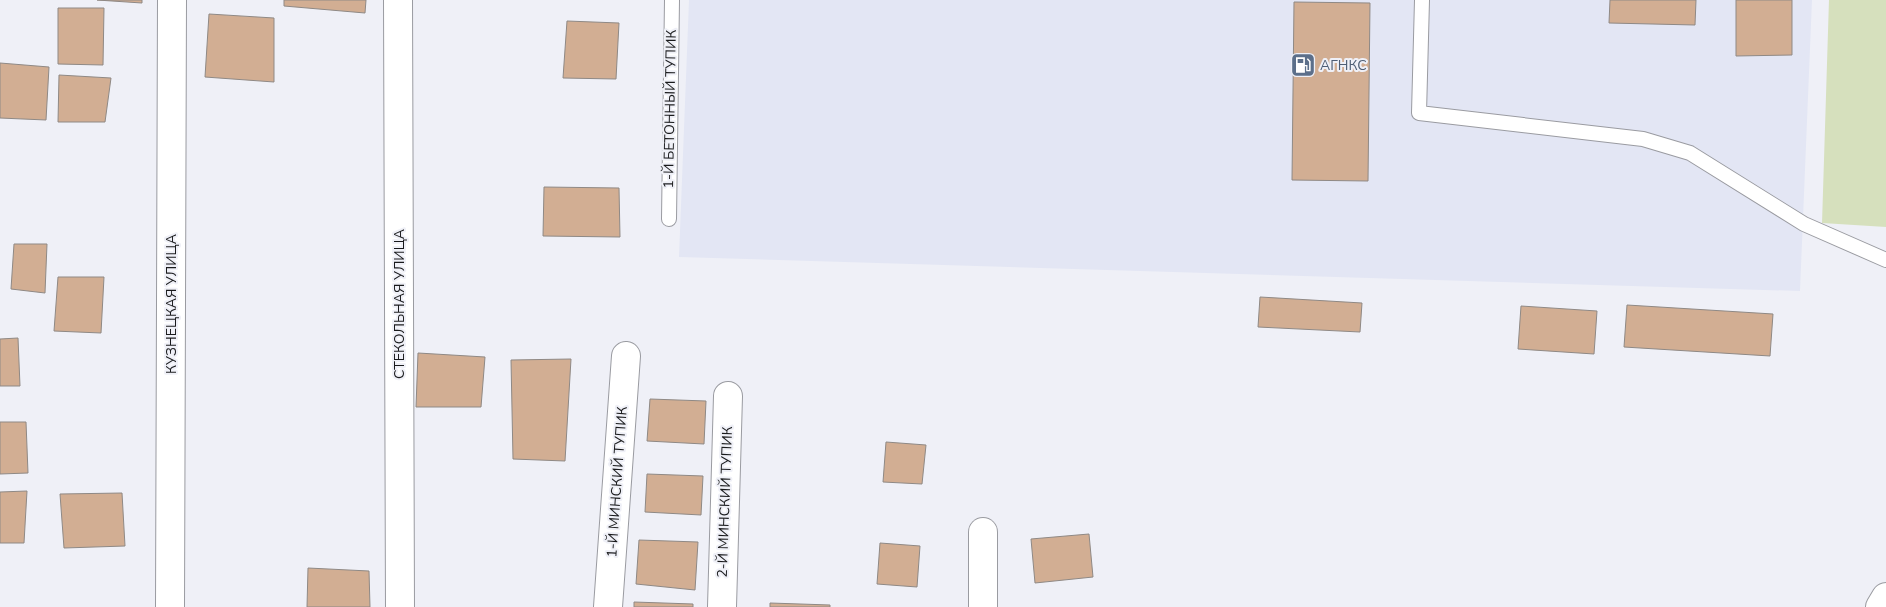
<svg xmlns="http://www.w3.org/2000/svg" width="1886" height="607" viewBox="0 0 1886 607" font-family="'Nunito Sans',sans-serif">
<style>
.built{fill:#e3e6f4}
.green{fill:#d6e0bd}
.building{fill:#d2ae93;stroke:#8f8985}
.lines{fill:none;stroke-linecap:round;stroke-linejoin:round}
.service-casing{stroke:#9a9ba1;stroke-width:16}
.minor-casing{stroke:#9a9ba1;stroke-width:30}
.service{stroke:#fff;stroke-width:14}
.minor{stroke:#fff;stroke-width:28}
.labels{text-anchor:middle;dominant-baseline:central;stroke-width:4;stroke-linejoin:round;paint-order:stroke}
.service-label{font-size:14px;fill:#4e5e75;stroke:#eff0f7;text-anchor:start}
.street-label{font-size:14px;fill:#191a1c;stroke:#eff0f7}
</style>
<rect width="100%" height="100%" fill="#eff0f7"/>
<path class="built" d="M689 0H1812L1800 291 679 257Z"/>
<path class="green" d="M1829 0H1886V227L1822 223Z"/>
<g class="building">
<path d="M97 0H142V3Z"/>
<path d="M284 0H366L365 13 284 6Z"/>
<path d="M1610 0H1696L1695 25 1609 23Z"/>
<path d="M1736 0H1792V55L1736 56Z"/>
<path d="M1294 2 1370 3 1368 181 1292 180Z"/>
<path d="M58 8H104L103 65 58 64Z"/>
<path d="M209 14 274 18V82L205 77Z"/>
<path d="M567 21 619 23 616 79 563 78Z"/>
<path d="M0 63 49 67 46 120 0 118Z"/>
<path d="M59 75 111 78 105 122H58Z"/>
<path d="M544 187 619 188 620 237 543 236Z"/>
<path d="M14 244H47L45 293 11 289Z"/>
<path d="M58 277H104L101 333 54 331Z"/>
<path d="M1260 297 1362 303 1360 332 1258 327Z"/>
<path d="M1627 305 1773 314 1770 356 1624 347Z"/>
<path d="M1521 306 1597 311 1594 354 1518 349Z"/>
<path d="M18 338 20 386H0V339Z"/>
<path d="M418 353 485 357 481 407H416Z"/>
<path d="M571 359 565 461 513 459 511 360Z"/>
<path d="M650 399 706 401 704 444 647 441Z"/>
<path d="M0 422H26L28 473 0 474Z"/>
<path d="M886 442 926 445 922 484 883 482Z"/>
<path d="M647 474 703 476 701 515 645 512Z"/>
<path d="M27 491 24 543H0V492Z"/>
<path d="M122 493 125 546 64 548 60 494Z"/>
<path d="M1089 534 1093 577 1035 583 1031 539Z"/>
<path d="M639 540 698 542 695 590 636 584Z"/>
<path d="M880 543 920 546 917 587 877 584Z"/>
<path d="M308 568 369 571 370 607H307Z"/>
<path d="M634 602 693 604V607H634Z"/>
<path d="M770 603 830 605V607H770Z"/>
</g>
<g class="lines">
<defs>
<g id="service">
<path d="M1422 0 1419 113 1643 139 1690 153 1804 224 1886 260"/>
<path d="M669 219 672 0"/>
</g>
<g id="minor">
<path d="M398 0 400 607"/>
<path d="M170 607 172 0"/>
<path d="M608 607 626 356"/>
<path d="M722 607 728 396"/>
<path d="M983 607V532"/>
<path d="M1880 607 1886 597"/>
</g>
</defs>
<use href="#service" class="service-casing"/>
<use href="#minor" class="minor-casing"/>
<use href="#service" class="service"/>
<use href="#minor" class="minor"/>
</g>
<defs>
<symbol id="fuel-square" viewBox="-11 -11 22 22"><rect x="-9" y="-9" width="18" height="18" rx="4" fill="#5c6f8a" stroke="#eff0f7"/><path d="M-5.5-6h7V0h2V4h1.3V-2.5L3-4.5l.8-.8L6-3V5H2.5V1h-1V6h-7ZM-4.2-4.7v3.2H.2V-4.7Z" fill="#fff"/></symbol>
</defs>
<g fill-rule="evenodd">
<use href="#fuel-square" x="1289" y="51" width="28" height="28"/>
</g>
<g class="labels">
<g class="service-label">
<text x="1320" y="65">АГНКС</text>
</g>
<g class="street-label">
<text transform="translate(670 109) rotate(-89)">1-Й БЕТОННЫЙ ТУПИК</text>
<text transform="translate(171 304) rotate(-90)">КУЗНЕЦКАЯ УЛИЦА</text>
<text transform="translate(399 304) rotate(-90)">СТЕКОЛЬНАЯ УЛИЦА</text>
<text transform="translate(617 482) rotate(-86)">1-Й МИНСКИЙ ТУПИК</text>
<text transform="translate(725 502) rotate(-88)">2-Й МИНСКИЙ ТУПИК</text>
</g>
</g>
</svg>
